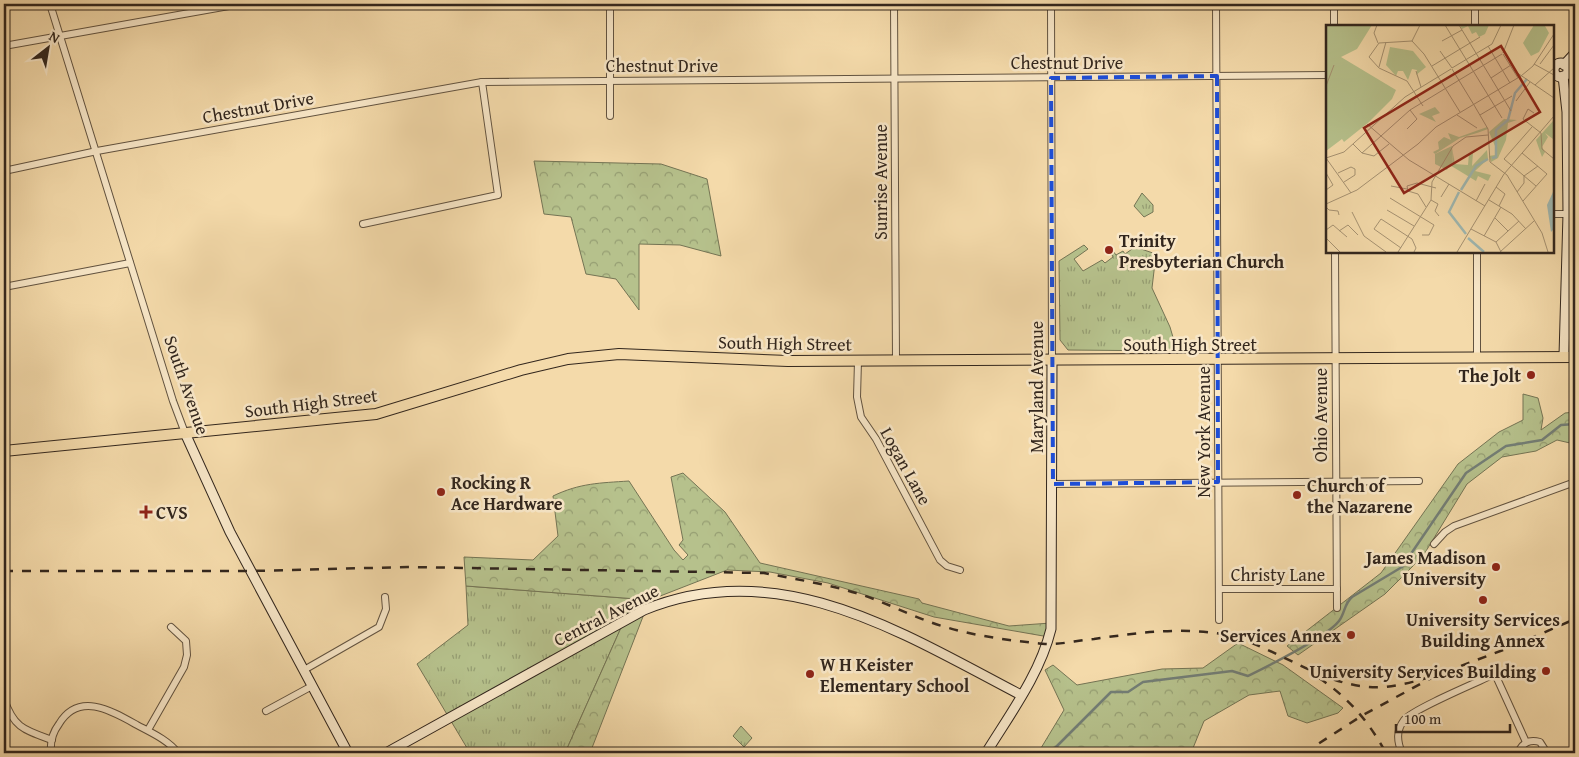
<svg xmlns="http://www.w3.org/2000/svg" width="1579" height="757" viewBox="0 0 1579 757" font-family="'Gentium Book Plus',serif">
<style>
.grass{fill:url(#grass-tufts);stroke:#747454}
.forest{fill:url(#forest-crowns);stroke:#747454}
.lines{fill:none;stroke-linecap:round;stroke-linejoin:round}
.stream{stroke:#737e76;stroke-width:2.5}
.street-casing{stroke:#625340;stroke-width:8}
.secondary-casing{stroke:#32261d;stroke-width:11}
.primary-casing{stroke:#32261d;stroke-width:12}
.street{stroke:#f8e7c8;stroke-width:6}
.secondary{stroke:#f8e7c8;stroke-width:9}
.primary{stroke:#f4daaa;stroke-width:10}
.rail{stroke:#32261d;stroke-width:2.5;stroke-dasharray:9 9;stroke-linecap:butt}
.marked{fill:none;stroke:#1d4ed8;stroke-width:4;stroke-dasharray:10 6;stroke-linejoin:round}
.poi-dot{fill:#8f2418;stroke:#f8e7c8;stroke-width:2}
.labels{text-anchor:middle;dominant-baseline:central;stroke-width:5;stroke-linejoin:round;paint-order:stroke}
.street-label{font-size:18px;fill:#32261d;stroke:#f8e7c8}
.poi-label{font-size:18px;font-weight:bold;fill:#32261d;stroke:#f8e7c8;text-anchor:start}
.inset-river{fill:none;stroke:#9fb8b2;stroke-width:2.5}
.inset-road{fill:none;stroke:#a69272;stroke-width:1}
.view{fill:#8f2418;fill-opacity:0.15;stroke:#8f2418;stroke-width:2.5}
.inset-edge{fill:none;stroke:#32261d;stroke-width:2.5}
</style>
<defs>
<pattern id="grass-tufts" width="24" height="20" patternUnits="userSpaceOnUse" patternTransform="scale(1.25)"><rect width="24" height="20" fill="#b6c18c"/><path d="M3 7l-1-3M5 7V3M7 7l1-3M15 17l-1-3M17 17v-4M19 17l1-3" fill="none" stroke="#959d72"/></pattern>
<pattern id="forest-crowns" width="20" height="18" patternUnits="userSpaceOnUse" patternTransform="scale(1.25)"><rect width="20" height="18" fill="#b6c18c"/><path d="M2 6a3 3 0 1 1 6 0M12 15a3 3 0 1 1 6 0" fill="none" stroke="#959d72"/></pattern>
</defs>
<rect width="100%" height="100%" fill="#f4daaa"/>
<filter id="stains"><feTurbulence type="fractalNoise" baseFrequency=".004" numOctaves="4"/><feColorMatrix values="0 0 0 0 .2 0 0 0 0 .09 0 0 0 0 .02 0 0 0 .5 -.17"/></filter>
<radialGradient id="worn" r=".72"><stop offset=".6" stop-color="#630" stop-opacity="0"/><stop offset="1" stop-color="#630" stop-opacity=".3"/></radialGradient>
<g class="grass">
<path d="M1142 193 1153 205V212L1144 217 1134 206Z"/>
<path d="M1084 245 1088 249 1074 259 1083 271 1102 260 1105 263 1113 257 1111 253 1113 251 1116 255 1123 251 1125 254 1135 247 1156 254 1152 288 1170 327 1177 351 1068 350 1060 340 1059 261Z"/>
<path d="M1572 300 1575 308V346H1569Z"/>
<path d="M466 586 650 600 477 702 624 621 565 753H531L528 748 520 753H470L417 664 468 625Z"/>
<path d="M741 726 752 738 744 747 733 736Z"/>
</g>
<g class="forest">
<path d="M534 161 661 164 707 179 721 256 680 245 639 244V310L616 279 586 274 571 217 544 214Z"/>
<path d="M1523 394 1538 398 1543 418 1541 430 1565 413 1575 412V440L1570 443 1557 440 1536 451 1502 457 1467 484 1423 556 1385 594 1298 655 1287 646 1381 573 1458 464 1499 432 1523 420Z"/>
<path d="M683 473 725 512 760 563 919 599 922 603 1009 626 1051 623 1049 637 934 617 828 583 770 572 727 570 650 600 466 586 464 557 533 560 558 536 553 496C580 483 600 483 629 481L674 550 683 560 688 555 679 545 683 540 671 477Z"/>
<path d="M644 614 590 753H565L624 621Z"/>
<path d="M1238 643 1283 665 1343 708 1338 713 1307 723 1288 716 1280 691 1249 695 1204 721 1191 753H1038L1064 710 1045 670 1053 665 1077 685 1162 669 1203 668Z"/>
</g>
<g class="lines">
<path class="stream" d="M1050 753 1111 692H1128L1143 682 1232 671 1248 676C1268 666 1327 637 1339 621 1345 613 1344 604 1352 597L1402 567 1466 473 1506 446 1542 440 1561 425 1575 424"/>
<defs>
<g id="street">
<path d="M50 4 173 401 185 433"/>
<path d="M610 4V116"/>
<path d="M894 4 896 360"/>
<path d="M1051 4 1052 360"/>
<path d="M1216 4 1219 620"/>
<path d="M1334 4V26"/>
<path d="M1475 4V26"/>
<path d="M4 46 240 4"/>
<path d="M1553 73 1555 72"/>
<path d="M4 171 97 151 482 82 1328 75"/>
<path d="M1553 214H1568"/>
<path d="M363 224 498 195 482 82"/>
<path d="M1335 251 1337 608"/>
<path d="M1477 251V359"/>
<path d="M4 287 130 263"/>
<path d="M858 361 857 397 861 417 876 439 940 560 947 566 960 570"/>
<path d="M1053 484 1419 481"/>
<path d="M1434 544 1445 532 1454 526 1575 482"/>
<path d="M1219 589H1337"/>
<path d="M304 670 379 627 386 609 385 597"/>
<path d="M4 699C14 728 24 730 52 740"/>
<path d="M266 711 312 686"/>
<path d="M148 730 184 667 187 655 186 641 171 627"/>
<path d="M51 753C50 743 53 732 59 724 79 691 112 711 137 725 152 733 168 740 178 753"/>
<path d="M1402 753C1397 741 1396 731 1404 720 1413 709 1478 682 1495 674L1526 742"/>
<path d="M1518 753C1522 743 1529 739 1540 742L1547 753"/>
</g>
<g id="secondary">
<circle cx="1561" cy="70" r="7"/>
<path d="M1564 65 1575 53"/>
<path d="M1563 76 1567 112 1568 214 1564 356"/>
<path d="M1569 272 1575 288"/>
<path d="M185 433 230 532 348 753"/>
<path d="M386 753 644 610C780 554 904 634 1021 695"/>
<path d="M986 753C1010 714 1040 674 1051 629L1052 360"/>
</g>
<path id="primary" d="M4 451 376 414 521 370 568 359 619 354 788 361 1575 357"/>
</defs>
<use href="#street" class="street-casing"/>
<use href="#secondary" class="secondary-casing"/>
<use href="#primary" class="primary-casing"/>
<use href="#street" class="street"/>
<use href="#secondary" class="secondary"/>
<use href="#primary" class="primary"/>
<g class="rail">
<path d="M4 571H251L408 567 764 573C795 579 826 584 856 593 880 600 903 612 927 621 965 635 1005 640 1045 644 1060 645 1078 640 1094 639 1137 633 1178 627 1222 634 1277 645 1324 690 1382 687 1401 686 1419 680 1437 675"/>
<path d="M1319 678C1349 698 1369 722 1386 753"/>
<path d="M1304 753 1363 715 1437 675 1511 647 1575 619"/>
</g>
</g>
<path class="marked" d="M1217 76 1218 482 1053 484 1051 78Z"/>
<g class="poi-dot">
<circle cx="1109" cy="250" r="5"/>
<circle cx="1531" cy="375" r="5"/>
<circle cx="441" cy="492" r="5"/>
<circle cx="1297" cy="495" r="5"/>
<path d="M143.5 504.5h5v5h5v5h-5v5h-5v-5h-5v-5h5z"/>
<circle cx="1496" cy="567" r="5"/>
<circle cx="1483" cy="600" r="5"/>
<circle cx="1351" cy="635" r="5"/>
<circle cx="1546" cy="671" r="5"/>
<circle cx="810" cy="674" r="5"/>
</g>
<g class="labels">
<g class="street-label">
<text x="1067" y="62">Chestnut Drive</text>
<text x="662" y="65">Chestnut Drive</text>
<text transform="translate(258 107) rotate(-10)">Chestnut Drive</text>
<text transform="translate(880 182) rotate(-90)">Sunrise Avenue</text>
<text transform="translate(785 343) rotate(1)">South High Street</text>
<text x="1190" y="344">South High Street</text>
<text transform="translate(187 385) rotate(71)">South Avenue</text>
<text transform="translate(1036 387) rotate(-90)">Maryland Avenue</text>
<text transform="translate(311 403) rotate(-7)">South High Street</text>
<text transform="translate(1320 415) rotate(-90)">Ohio Avenue</text>
<text transform="translate(1203 432) rotate(-90)">New York Avenue</text>
<text transform="translate(906 466) rotate(61)">Logan Lane</text>
<text x="1278" y="574">Christy Lane</text>
<text transform="translate(606 615) rotate(-27)">Central Avenue</text>
</g>
<g class="poi-label">
<text x="1119" y="240">Trinity<tspan x="1119" dy="21">Presbyterian Church</tspan></text>
<text x="1521" y="375" text-anchor="end">The Jolt</text>
<text x="451" y="482">Rocking R<tspan x="451" dy="21">Ace Hardware</tspan></text>
<text x="1307" y="485">Church of<tspan x="1307" dy="21">the Nazarene</tspan></text>
<text x="156" y="512">CVS</text>
<text x="1486" y="557" text-anchor="end">James Madison<tspan x="1486" dy="21">University</tspan></text>
<text x="1483" y="619" text-anchor="middle">University Services<tspan x="1483" dy="21">Building Annex</tspan></text>
<text x="1341" y="635" text-anchor="end">Services Annex</text>
<text x="820" y="664">W H Keister<tspan x="820" dy="21">Elementary School</tspan></text>
<text x="1536" y="671" text-anchor="end">University Services Building</text>
</g>
</g>
<g transform="translate(1326 25)">
<rect width="228" height="228" fill="#f4daaa"/>
<path d="M0 0H46L31 24 15 32 70 65 66 74 43 97 18 117 16 114 0 126ZM134 0H163L159 9 153 12 150 7 146 9 142 1 136 4ZM208 0 219 1 223 8 213 27 205 31 197 18ZM227 96V114L219 108 222 112 216 122 219 127 216 132 210 115ZM126 121 127 142 123 140 121 145 109 139V129Z" fill="#b6c18c"/>
<path d="M64 22 87 26 100 42 90 50 91 45 86 44 82 55 77 46H72L70 51 60 40ZM109 82 114 88 106 91 110 97 93 89ZM178 94 191 95 182 98 180 115 172 133 165 137 163 131 169 130V121L163 107ZM161 102 162 104 151 108 134 113 109 129 107 127 113 124 112 117 118 112 125 115 122 108 133 112ZM126 123 129 139 142 140 143 128H147L146 141 161 125 162 134 149 146 165 150 162 156 152 151 150 156 127 142Z" fill="#b6c18c"/>
<path d="M205 8a7 7 0 1 1 14 0a7 7 0 1 1-14 0Z" fill="#b6c18c"/>
<path d="M227 167V205L225 207 221 180Z" fill="#9fb8b2"/>
<path class="inset-river" d="M166 133 170 132V105L182 95 189 68 201 54M135 165 150 141 162 134M133 167 123 187 140 209M142 213 158 227"/>
<path class="inset-road" d="M51 0 48 8 52 18M119 0 176 93M133 0 185 86M86 16 53 18 43 32 53 43 81 56 97 81M86 16 98 29 134 87M86 16 94 0M116 16 136 5M162 21 184 58M114 26 126 43M177 28 188 0M177 29 192 53M208 39 228 50M214 39 228 20M106 41 154 12M53 42 60 17M126 43 166 19 175 0M126 44 148 80M187 45 228 73M90 46 95 62M165 53 185 40M209 60 228 43M0 61 8 40M190 76 204 57M148 80 162 104 164 137 181 150 216 208 222 227M208 88 202 84 197 94 215 108 216 124 228 134M131 90 151 103M154 90 186 71M41 99 83 135 159 181M206 102 178 134 210 161M81 104 91 94 84 85M27 119 36 128 48 131 63 119M36 128 84 85 176 29M196 128 221 149M0 133 18 127 79 72 125 44M0 133 25 168M0 148 7 160 0 165M12 148 25 142 29 144V150L18 157M65 161 81 164M170 162 179 169 173 181M191 167 198 158V151L212 141M115 172 123 159M64 173 108 200 103 210H96M105 175 112 179 109 186 113 191M163 175 186 189 200 204M150 176 159 159M197 176 221 149M0 179 31 165 92 119 110 102 195 51 207 41 228 9M0 182 3 185 12 186 13 190M100 182 92 169 82 166 81 161 91 158 110 163M61 185 88 201M26 187 38 211 60 227M169 193 182 206M145 204 170 217 175 227M0 205 7 200 21 212M13 206 22 200 32 210M158 211 175 182M0 213 14 227M170 217 193 196M75 223 48 204 55 194 86 214 90 223 88 227M72 227 105 175 106 157 127 121 140 112 162 110M131 227 178 149 228 91M174 227 208 196"/>
<path class="view" d="M175 21 214 87 78 168 38 103Z"/>
<rect width="228" height="228" class="inset-edge"/>
</g>
<rect width="1579" height="757" fill="none" stroke="#f4daaa" stroke-width="20"/>
<rect x="5" y="5" width="1569" height="747" fill="none" stroke="#32261d" stroke-width="2.5"/>
<rect x="10" y="10" width="1559" height="737" fill="none" stroke="#32261d"/>
<g transform="translate(48 48) rotate(31)" stroke="#f8e7c8" stroke-width="4" paint-order="stroke">
<path d="M0-4L9 19L0 12L-9 19Z" fill="#32261d"/>
<text y="-8" font-size="14" font-weight="bold" text-anchor="middle" fill="#32261d">N</text>
</g>
<path d="M1396 724v8h114v-8" fill="none" stroke="#32261d" stroke-width="2.5"/>
<text x="1404" y="724" font-size="15" fill="#32261d" stroke="#f8e7c8" stroke-width="4" paint-order="stroke">100 m</text>
<rect width="100%" height="100%" filter="url(#stains)"/>
<rect width="100%" height="100%" fill="url(#worn)"/>
</svg>
